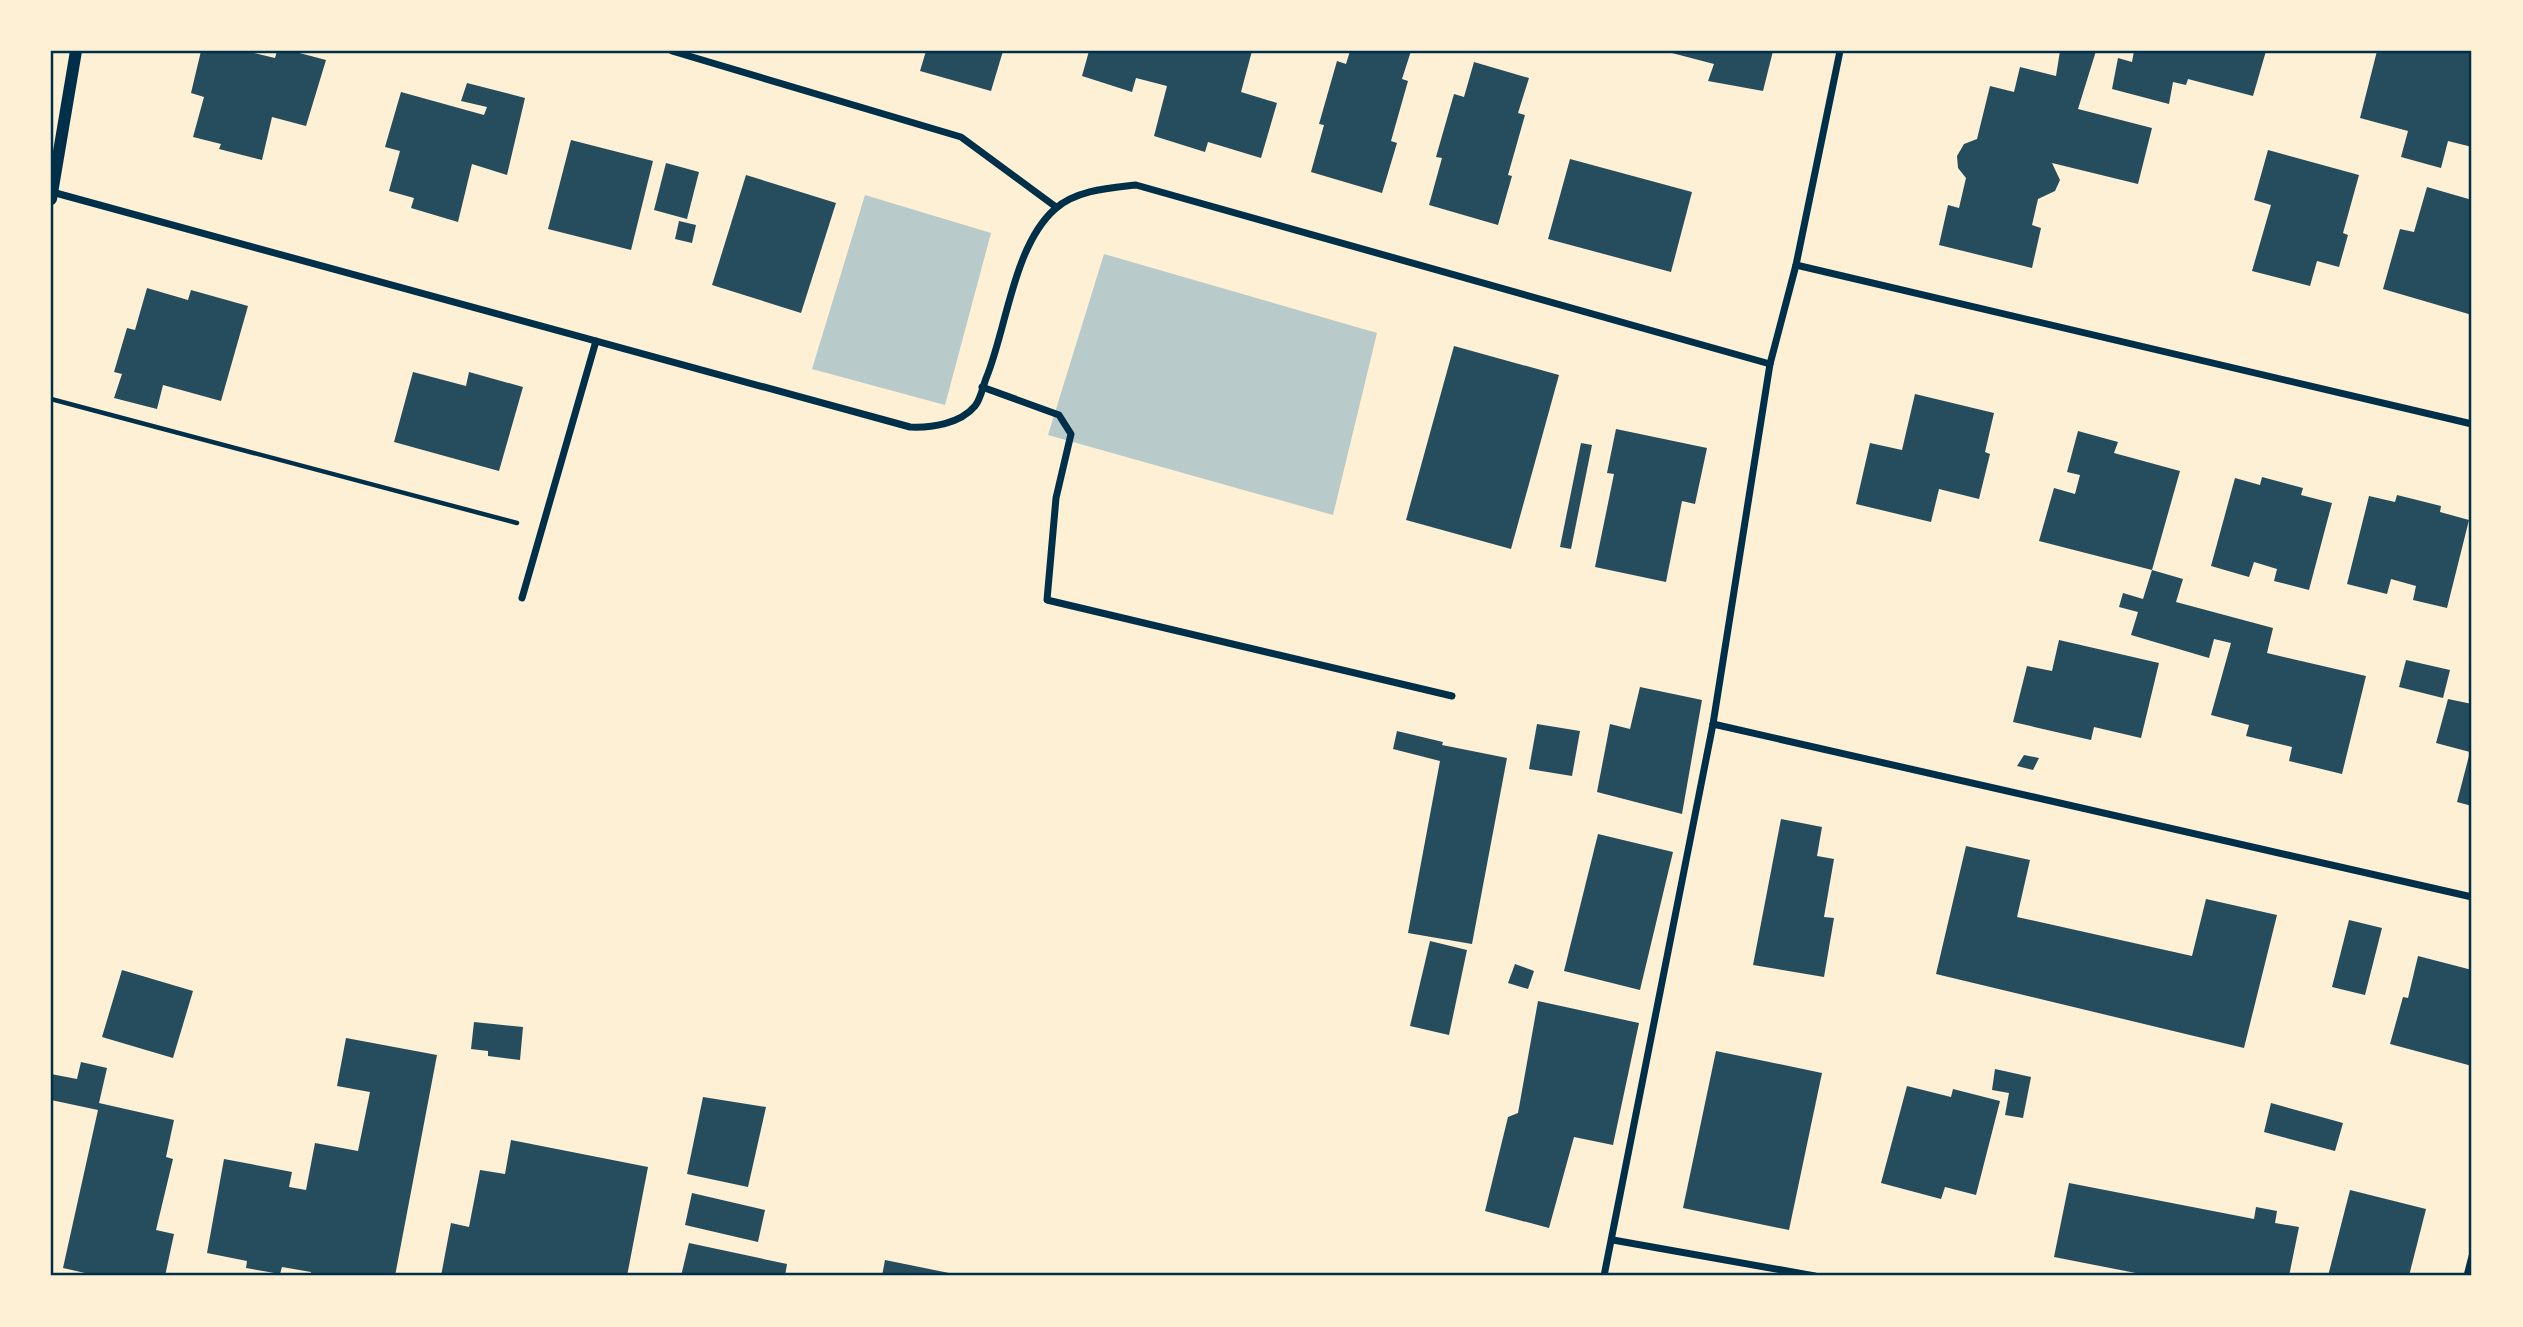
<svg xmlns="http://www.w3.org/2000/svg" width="2523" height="1327" viewBox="0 0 2523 1327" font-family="'Source Serif 4',serif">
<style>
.green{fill:#b9caca}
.building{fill:#264d5e}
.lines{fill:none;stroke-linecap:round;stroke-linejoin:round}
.path{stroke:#003049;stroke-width:4.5}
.minor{stroke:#003049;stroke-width:7}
.tertiary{stroke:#003049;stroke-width:12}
.neatline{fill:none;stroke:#003049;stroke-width:2.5}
</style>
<rect width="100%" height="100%" fill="#fdf0d5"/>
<g class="green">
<path d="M865 195 991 233 945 405 812 369Z"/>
<path d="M1104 254 1377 333 1333 515 1048 435Z"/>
</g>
<g class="building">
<path d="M201 51H246L275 58 277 51H292L326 60 306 126 272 117 262 160 219 149 221 144 193 137 204 97 191 93Z"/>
<path d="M926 51H1003L991 91 920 71Z"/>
<path d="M1089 51H1252L1241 92 1277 103 1261 158 1208 142 1205 152 1154 136 1167 86 1136 78 1132 92 1082 76Z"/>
<path d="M1350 51H1411L1402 79 1408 81 1391 141 1397 143 1382 193 1311 172 1324 125 1319 124 1337 61 1346 64Z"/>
<path d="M1773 51 1763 91 1708 81 1714 64 1668 52Z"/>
<path d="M2060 51H2096L2078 109 2152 128 2138 184 2052 163 2060 180 2055 191 2038 199 2032 225 2041 228 2032 268 1939 245 1948 205 1959 208 1966 178 1958 168 1957 156 1964 144 1977 139 1990 86 2014 92 2020 67 2056 76Z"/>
<path d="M2134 51H2266L2253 96 2188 79 2186 85 2173 82 2169 104 2112 89 2118 58 2132 62Z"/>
<path d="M2377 51H2472V147L2448 141 2441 168 2401 157 2408 131 2360 118Z"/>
<path d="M1474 62 1529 78 1518 113 1525 115 1508 175 1512 176 1498 225 1429 205 1442 158 1436 157 1454 94 1464 97Z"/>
<path d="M467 83 525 98 507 175 472 164 458 222 411 208 414 198 389 191 400 151 385 147 401 92 484 115 487 107 461 101Z"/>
<path d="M571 140 653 161 631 250 548 229Z"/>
<path d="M2268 150 2359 175 2343 233 2348 235 2339 267 2317 261 2310 286 2252 271 2271 205 2254 200Z"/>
<path d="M1570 159 1692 192 1671 272 1548 239Z"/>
<path d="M666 163 699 172 687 219 654 210Z"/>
<path d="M746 175 836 203 801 313 712 285Z"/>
<path d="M2427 187 2472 200V315L2383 289 2400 229 2414 232Z"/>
<path d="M679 221 696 225 692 243 675 239Z"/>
<path d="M147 288 188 300 191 290 248 306 221 401 163 385 157 409 114 398 122 374 114 372 127 328 135 330Z"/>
<path d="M1454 346 1559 375 1511 549 1406 520Z"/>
<path d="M413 372 466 386 469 372 523 387 499 471 394 442Z"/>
<path d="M1915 394 1994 413 1985 452 1990 454 1979 499 1939 489 1931 522 1856 504 1870 443 1902 450Z"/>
<path d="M1616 429 1707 448 1695 504 1682 501 1666 582 1595 567 1614 474 1607 473Z"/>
<path d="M2078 431 2118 442 2114 453 2180 471 2152 570 2183 579 2176 602 2273 628 2267 653 2366 676 2342 774 2289 761 2292 747 2246 736 2249 725 2211 715 2231 643 2214 639 2209 658 2131 635 2138 612 2119 607 2123 593 2143 599 2152 570 2039 541 2054 488 2075 494 2080 475 2067 472Z"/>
<path d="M1581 443 1592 445 1571 549 1560 547Z"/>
<path d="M2262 477 2303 488 2301 495 2332 503 2309 590 2274 581 2277 569 2254 562 2249 577 2211 566 2235 478 2260 485Z"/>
<path d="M2397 495 2441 506 2440 512 2469 520 2447 608 2413 600 2416 586 2391 579 2387 594 2347 584 2369 496 2395 502Z"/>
<path d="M2059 640 2159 663 2141 738 2094 727 2091 740 2013 722 2027 666 2052 671Z"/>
<path d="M2406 660 2450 670 2443 698 2399 687Z"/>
<path d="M1640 687 1702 700 1682 814 1597 792 1610 724 1630 729Z"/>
<path d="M2448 699 2472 704V806L2457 802 2470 752 2436 743Z"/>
<path d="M1537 724 1580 731 1572 776 1529 769Z"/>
<path d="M1397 731 1443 742 1442 745 1507 758 1472 944 1408 933 1440 761 1393 749Z"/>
<path d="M2024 755 2039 758 2033 770 2017 766Z"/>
<path d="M1781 819 1822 827 1817 856 1834 859 1824 917 1834 918 1824 977 1753 965Z"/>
<path d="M1598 834 1673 852 1640 990 1564 971Z"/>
<path d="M1966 846 2030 860 2017 917 2192 956 2206 899 2277 915 2244 1048 1936 974Z"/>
<path d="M2349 920 2382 928 2365 995 2332 987Z"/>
<path d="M1430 941 1467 950 1449 1035 1410 1026Z"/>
<path d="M2418 956 2472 970V1066L2390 1044 2403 997 2408 998Z"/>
<path d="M1515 964 1534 971 1528 989 1508 983Z"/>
<path d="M122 970 193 991 173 1058 102 1037Z"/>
<path d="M1538 1001 1639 1023 1613 1145 1574 1137 1549 1228 1485 1211 1508 1117 1518 1113Z"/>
<path d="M474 1022 523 1027 520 1060 488 1056V1051L471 1049Z"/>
<path d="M346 1038 437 1055 395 1276H311V1272L282 1267 280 1274 246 1268 247 1261 207 1253 224 1159 292 1172 289 1187 306 1190 315 1143 358 1151 370 1092 337 1086Z"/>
<path d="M1716 1051 1822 1073 1789 1230 1683 1208Z"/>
<path d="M81 1062 107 1068 99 1103 174 1120 166 1157 173 1159 156 1230 174 1234 165 1276H98L63 1268 98 1110 51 1100V1074L77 1079Z"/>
<path d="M1995 1069 2031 1077 2023 1118 2005 1115 2009 1093 1992 1090Z"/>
<path d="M1907 1086 1951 1097 1953 1089 2000 1101 1976 1195 1945 1187 1941 1199 1881 1183Z"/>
<path d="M703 1097 766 1107 748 1187 687 1174Z"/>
<path d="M2271 1103 2343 1123 2335 1151 2264 1132Z"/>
<path d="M511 1140 648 1167 627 1276H441L451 1223 469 1227 480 1170 505 1174Z"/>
<path d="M2069 1183 2254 1219 2256 1207 2277 1211 2275 1223 2299 1227 2289 1276H2151L2054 1257Z"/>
<path d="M2350 1190 2426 1209 2409 1276H2328Z"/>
<path d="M692 1193 765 1210 758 1242 685 1225Z"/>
<path d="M689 1243 787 1264 785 1276H681Z"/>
<path d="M885 1260 959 1275V1276H882Z"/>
</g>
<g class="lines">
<path class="path" d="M51 399 517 523"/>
<g class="minor">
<path d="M672 51 961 137 1056 207"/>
<path d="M52 192 910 427C931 428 960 424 975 406 981 399 983 385 987 376 1007 326 1014 245 1055 209 1076 190 1110 188 1136 185L1770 364"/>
<path d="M1796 265 2472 424"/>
<path d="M982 387 1059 415 1071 434 1056 498 1047 600 1452 696"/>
<path d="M522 598 596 341"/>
<path d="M1713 724 2472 897"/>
<path d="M1613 1240 1815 1276"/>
<path d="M1604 1276 1713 724 1770 364 1796 265 1840 51"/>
<path d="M2467 1276 2472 1256"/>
</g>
<path class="tertiary" d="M51 199 76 51"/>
</g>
<rect width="2523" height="1327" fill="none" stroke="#fdf0d5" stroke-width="105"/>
<rect x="52" y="52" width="2418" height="1222" class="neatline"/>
</svg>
